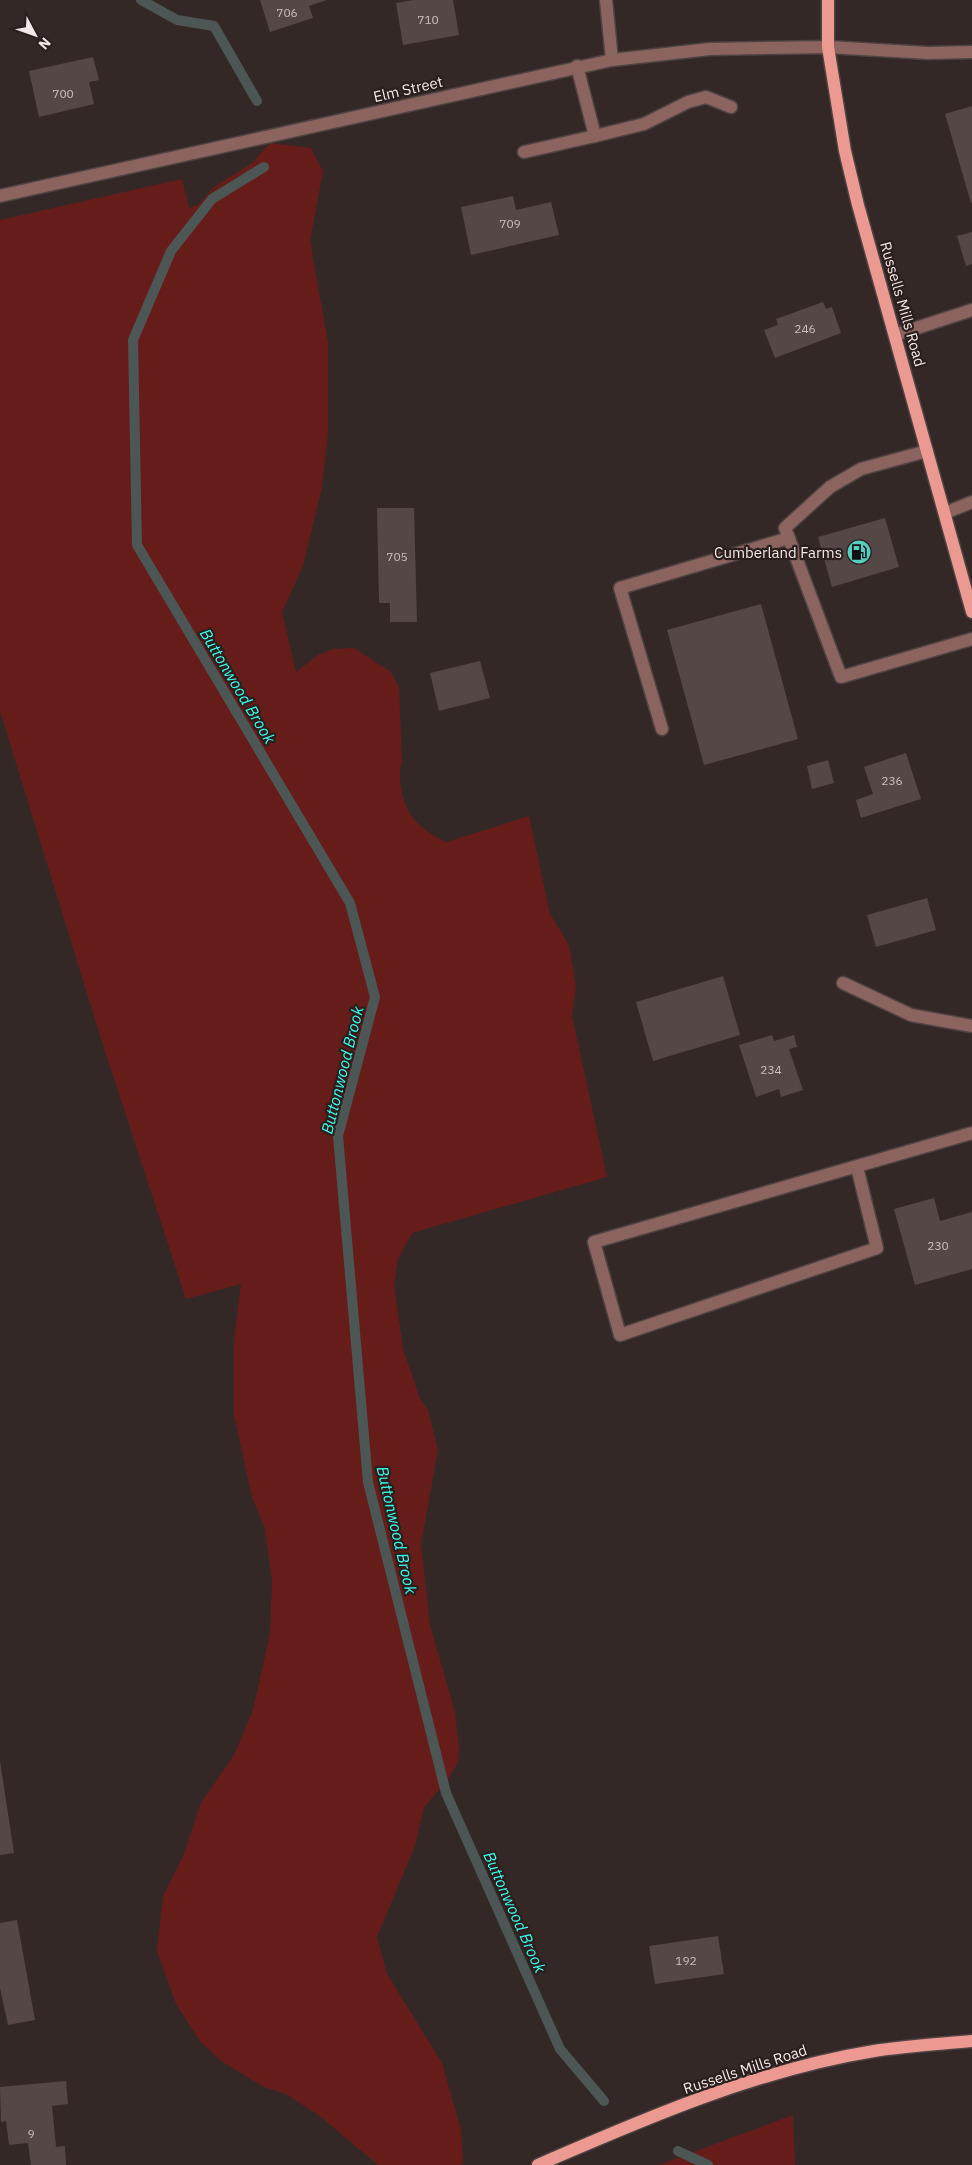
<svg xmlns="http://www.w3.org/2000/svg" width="972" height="2165" viewBox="0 0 972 2165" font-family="'IBM Plex Sans',sans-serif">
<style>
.green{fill:#661d1a}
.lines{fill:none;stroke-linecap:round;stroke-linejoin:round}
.stream{stroke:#4c5654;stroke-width:10}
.building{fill:#544745}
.minor-casing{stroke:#4e4342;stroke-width:15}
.major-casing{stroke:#4e4342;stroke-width:15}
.minor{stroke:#8c645f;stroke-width:12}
.major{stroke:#ec9a91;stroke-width:12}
.labels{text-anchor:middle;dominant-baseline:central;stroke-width:4.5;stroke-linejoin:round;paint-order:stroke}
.number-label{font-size:12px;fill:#cac0be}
.street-label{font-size:15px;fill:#f1e8e7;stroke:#2a1f1d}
.poi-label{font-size:15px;fill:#f1e8e7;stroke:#2a1f1d;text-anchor:end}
.water-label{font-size:16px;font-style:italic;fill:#3cfded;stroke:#2a1f1d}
</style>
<rect width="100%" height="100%" fill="#342827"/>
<g class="green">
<path d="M270 143 311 148 323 171 310 241 328 342V432L322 487 303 566 282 612 296 672 318 655 333 649 354 648 391 672 399 687 402 761C397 777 402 804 413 818 422 829 434 836 446 842L529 816 550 914 569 945 576 986 572 1016 607 1177 412 1233 398 1259 394 1285 403 1349 420 1399 428 1410 438 1450 421 1544 430 1625 455 1712 459 1747 458 1762 449 1778 424 1807 415 1846 377 1937 387 1974 442 2063 461 2130 463 2162 460 2165H378L321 2117 286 2094 264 2087 221 2061 200 2041 176 2004 157 1951 163 1896 184 1854 201 1803 234 1755 253 1710 270 1634 272 1580 265 1529 252 1497 234 1415V1341L241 1284 186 1299 102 1042 0 711V220L182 179 189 208 199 204 214 187 252 163Z"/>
<path d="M793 2115 795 2165H659Z"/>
</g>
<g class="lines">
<g class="stream">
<path d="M141 0 177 20 214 26 257 101"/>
<path d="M264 167 212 199 171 251 133 340 137 545 350 903 375 997 338 1136 368 1482 446 1793 560 2049 604 2101"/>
<path d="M678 2151 708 2165"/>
</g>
</g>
<g class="building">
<path d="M260 0H327L309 6 313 18 270 32Z"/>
<path d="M413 0H453L459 35 403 45 396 3Z"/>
<path d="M93 57 99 80 89 82 94 104 39 117 29 71Z"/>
<path d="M972 106V203H971L945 114Z"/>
<path d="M513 196 516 210 551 202 559 235 471 255 461 207Z"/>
<path d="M972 232V264L966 266 957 236Z"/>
<path d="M823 302 826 309 832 307 841 333 775 358 764 330 778 325 776 319Z"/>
<path d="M377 508H414L417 622H390V603H379Z"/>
<path d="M885 518 899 567 832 587 818 537Z"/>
<path d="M761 604 798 739 704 765 667 630Z"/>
<path d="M480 661 490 698 439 711 430 673Z"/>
<path d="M906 753 921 799 861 818 856 800 873 794 864 767Z"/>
<path d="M828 760 834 783 812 789 807 766Z"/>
<path d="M927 898 936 930 876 947 867 915Z"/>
<path d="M723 976 740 1035 653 1061 636 1002Z"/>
<path d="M772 1035 774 1041 794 1035 797 1047 789 1049 803 1090 781 1097 779 1089 756 1097 739 1045Z"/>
<path d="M934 1198 940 1221 972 1212V1269L915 1285 894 1209Z"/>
<path d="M0 1761 14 1853 0 1855Z"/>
<path d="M17 1920 35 2020 8 2025 0 1988V1923Z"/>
<path d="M718 1936 724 1974 655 1984 649 1946Z"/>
<path d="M66 2081 68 2104 52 2106 56 2147 65 2146 66 2165H31L28 2143 9 2145 6 2121 1 2122 0 2087Z"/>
</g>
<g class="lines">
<defs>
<g id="minor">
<path d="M606 0 612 60"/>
<path d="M577 66 595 136 644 124 688 102 706 97 731 107"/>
<path d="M524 152 595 136"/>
<path d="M0 196 612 60 710 49 828 47 928 53 972 52"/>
<path d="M895 335 972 310"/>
<path d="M927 451 861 469 830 487 785 528 841 677 972 639"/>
<path d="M945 513 972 502"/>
<path d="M662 729 620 588 789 538"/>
<path d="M843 983 911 1015 972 1026"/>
<path d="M857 1167 877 1248 620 1335 594 1242 972 1133"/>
</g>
<g id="major">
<path d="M828 0V47L845 151 858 205 972 612"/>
<path d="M538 2165C646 2118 757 2070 874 2051 906 2046 940 2044 972 2041"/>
</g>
</defs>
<use href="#minor" class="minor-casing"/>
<use href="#major" class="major-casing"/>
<use href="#minor" class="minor"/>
<use href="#major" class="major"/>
</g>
<defs>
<symbol id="fuel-disc" viewBox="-11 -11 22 22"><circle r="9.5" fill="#57cec2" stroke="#2a1f1d"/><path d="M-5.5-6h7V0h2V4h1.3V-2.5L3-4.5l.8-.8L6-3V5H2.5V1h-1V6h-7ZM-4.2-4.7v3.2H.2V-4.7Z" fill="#111"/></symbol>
</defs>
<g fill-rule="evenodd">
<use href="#fuel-disc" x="845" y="538" width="28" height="28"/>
</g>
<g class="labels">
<g class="number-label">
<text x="287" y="12">706</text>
<text x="428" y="19">710</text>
<text x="63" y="93">700</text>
<text x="510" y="223">709</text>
<text x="805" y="328">246</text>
<text x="397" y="556">705</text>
<text x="892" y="780">236</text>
<text x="771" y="1069">234</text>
<text x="938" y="1245">230</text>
<text x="686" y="1960">192</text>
<text x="31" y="2133">9</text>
</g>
<g class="street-label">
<text transform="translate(408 89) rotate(-13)">Elm Street</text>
<text transform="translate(903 304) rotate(74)">Russells Mills Road</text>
<text transform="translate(745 2069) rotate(-18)">Russells Mills Road</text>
</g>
<g class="poi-label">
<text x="842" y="552">Cumberland Farms</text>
</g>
<g class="water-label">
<text transform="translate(238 686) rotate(59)">Buttonwood Brook</text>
<text transform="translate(342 1070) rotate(-76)">Buttonwood Brook</text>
<text transform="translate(397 1530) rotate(77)">Buttonwood Brook</text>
<text transform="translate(515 1912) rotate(66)">Buttonwood Brook</text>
</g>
</g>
<g transform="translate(35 35) rotate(131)" stroke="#2a1f1d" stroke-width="4" paint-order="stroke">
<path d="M0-4L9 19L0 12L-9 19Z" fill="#f1e8e7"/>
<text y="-8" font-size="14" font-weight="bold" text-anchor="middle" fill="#f1e8e7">N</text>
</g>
</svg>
